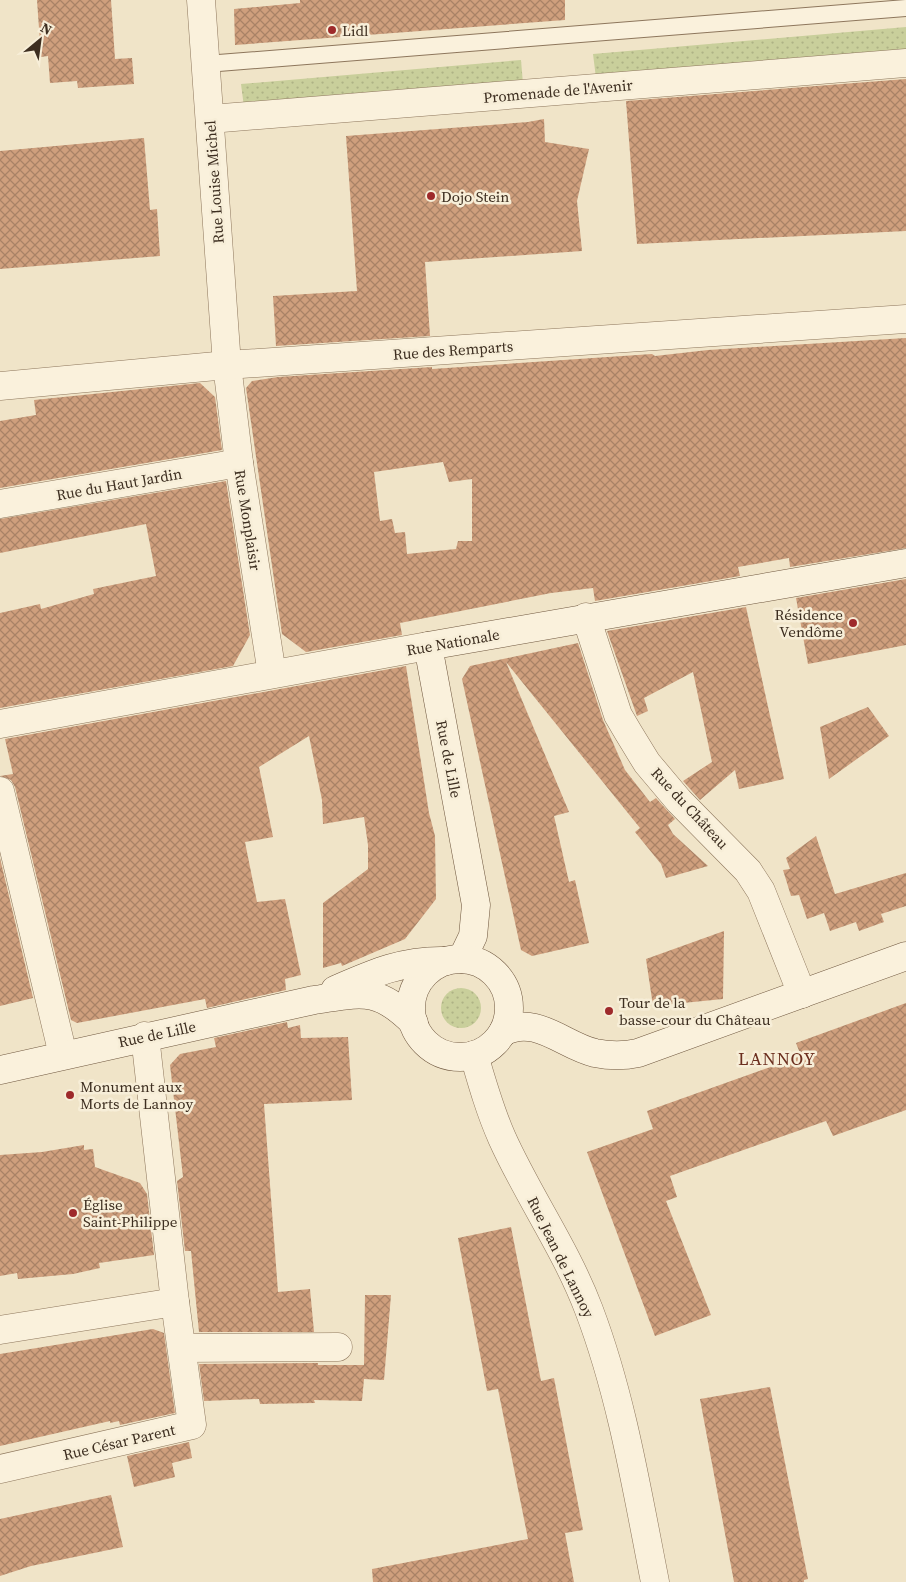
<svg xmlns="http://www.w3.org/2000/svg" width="906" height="1582" viewBox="0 0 906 1582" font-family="'Source Serif 4',serif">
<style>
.grass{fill:url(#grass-dots)}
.building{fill:url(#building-cross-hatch);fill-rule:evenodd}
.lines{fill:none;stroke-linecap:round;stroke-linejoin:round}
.lane-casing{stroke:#8d765c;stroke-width:18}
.street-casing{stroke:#8d765c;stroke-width:29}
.secondary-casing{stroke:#6f573f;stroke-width:29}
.lane{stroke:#faf1dc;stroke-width:16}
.street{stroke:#faf1dc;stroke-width:28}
.secondary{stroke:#faf1dc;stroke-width:28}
.poi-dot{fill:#9e2a2b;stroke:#f7eed8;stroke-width:2}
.labels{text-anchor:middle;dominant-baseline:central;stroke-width:5;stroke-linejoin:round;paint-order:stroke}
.poi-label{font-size:15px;fill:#3d2e20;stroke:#f7eed8;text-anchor:start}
.street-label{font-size:15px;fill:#3d2e20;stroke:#f7eed8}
.quarter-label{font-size:18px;letter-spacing:1px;fill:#6b2e1e;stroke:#f7eed8}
</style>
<defs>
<pattern id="grass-dots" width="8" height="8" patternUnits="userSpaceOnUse" patternTransform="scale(1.25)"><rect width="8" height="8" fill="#c9cf9b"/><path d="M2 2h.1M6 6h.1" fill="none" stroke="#aeb285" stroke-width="1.8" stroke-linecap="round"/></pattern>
<pattern id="building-cross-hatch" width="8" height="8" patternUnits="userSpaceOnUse" patternTransform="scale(1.25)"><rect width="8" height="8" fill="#cf9f7d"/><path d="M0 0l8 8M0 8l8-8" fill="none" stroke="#a98266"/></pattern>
</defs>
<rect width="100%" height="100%" fill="#f0e4c8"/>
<g class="grass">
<path d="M906 27V52L596 78 593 54Z"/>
<path d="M521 60 523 84 244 107 241 84Z"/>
<circle cx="461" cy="1008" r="20"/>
</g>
<g class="building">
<path d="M37 0H111L115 59 132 58 134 84 78 88 77 81 50 83 48 56 41 57Z"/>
<path d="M300 0H565V20L235 45 234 9 300 3Z"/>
<path d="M906 79V231L637 244 626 101Z"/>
<path d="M544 119 545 142 589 149 577 201 582 251 425 262 430 336 276 346 273 296 357 291 346 136 528 122Z"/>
<path d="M144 138 150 210 157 209 160 256 0 269V151Z"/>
<path d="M906 338V548L790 567 789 558 738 567 740 576 595 601 593 588 551 593 400 623 402 635 306 652 282 634 246 388 252 381 278 377 432 367V369L652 354 655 356 708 350ZM443 462 449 482 472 479V541H458L456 549 407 554 405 532 395 533 392 519 380 521 374 472Z"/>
<path d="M200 383 215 397 222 450 0 488V421L36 415 34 400Z"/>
<path d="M226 481 250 635 233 666 0 708V613L40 604 41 609 94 594 93 589 156 576 146 524 0 553V519Z"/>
<path d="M906 579V645L808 664 796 598Z"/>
<path d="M746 607 784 779 739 789 735 770 700 800 683 781 712 762 693 672 644 698 648 711 637 716 607 631Z"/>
<path d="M578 643 603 720 625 770 650 802 656 798 675 819 668 825 673 834 708 866 666 878 661 864 635 832 640 828 506 662 569 812 554 816 569 882 575 880 589 943 532 956 521 950 462 679 470 666Z"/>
<path d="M406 666 429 813 435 836 436 899 405 939 342 966 341 963 323 968V903L368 869V845L364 817 323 824 322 800 309 736 259 767 273 837 245 842 257 902 285 899 301 975 285 979 286 990 207 1008 205 999 77 1023 71 1020 15 787 11 780 0 776 13 774 5 739Z"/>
<path d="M868 707 889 736 829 779 820 727Z"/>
<path d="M816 836 835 894 906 873V906L881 914 884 922 859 931 856 922 830 931 824 913 807 919 799 895 791 896 783 870 790 869 786 858Z"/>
<path d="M0 858 33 998 0 1006Z"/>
<path d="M724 931 723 999 653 1006 646 959Z"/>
<path d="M906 1003V1110L833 1136 826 1121 670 1176 677 1197 666 1201 711 1315 655 1336 587 1152 653 1129 647 1111 801 1056 796 1043Z"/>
<path d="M287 1022 288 1028 300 1025 301 1038 348 1037 352 1100 264 1104 278 1292 310 1289 314 1332H199L191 1251H185L177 1181 183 1177 170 1065 180 1054 216 1047 214 1038Z"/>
<path d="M84 1145V1150L93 1149 95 1167 140 1183 147 1194 154 1255 99 1263 100 1268 73 1274 18 1279 17 1273 0 1276V1155L42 1152Z"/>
<path d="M511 1227 541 1381 554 1378 583 1530 565 1533 574 1582H373L372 1569 528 1539 498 1389 487 1391 458 1238Z"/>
<path d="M365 1295H391L384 1380 364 1379 362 1401 314 1400 315 1403 260 1404 259 1399 204 1401 199 1364 318 1363V1365H364Z"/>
<path d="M153 1329 164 1333 175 1413 120 1425 119 1421 110 1423V1421L0 1446V1354Z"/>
<path d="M770 1387 808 1579 804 1580V1582H734L700 1399Z"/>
<path d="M189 1442 192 1458 172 1463 175 1477 134 1487 127 1456Z"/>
<path d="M111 1495 123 1547 31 1566 0 1576V1519Z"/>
</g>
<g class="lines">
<defs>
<path id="lane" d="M206 64 906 8"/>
<g id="street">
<path d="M201 0 227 365 239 463 272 674"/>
<path d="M210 119 906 63"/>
<path d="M0 386 227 365 906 319"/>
<path d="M0 504 239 463"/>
<path d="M586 617 618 715 628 732 647 763 679 801 748 871 761 891 802 994"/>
<path d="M0 724 428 646"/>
<path d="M0 791 63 1055"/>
<path d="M474 1055C482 1083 490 1111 502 1138 528 1196 566 1249 589 1310 622 1397 637 1491 655 1582"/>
<path d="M0 1330 175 1302"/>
<path d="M182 1348 338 1347"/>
<path d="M0 1469 192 1425 175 1302 145 1036"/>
</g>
<g id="secondary">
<path d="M462 959 473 936 476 905 428 646 906 563"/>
<circle cx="460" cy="1008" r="49"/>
<path d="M335 990C374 973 403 960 445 961"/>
<path d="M503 1032C536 1014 564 1046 595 1053 610 1056 624 1056 638 1053L906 956"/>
<path d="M0 1070 314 1000C362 993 377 986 414 1023"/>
</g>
</defs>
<use href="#lane" class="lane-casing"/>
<use href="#street" class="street-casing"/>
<use href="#secondary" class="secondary-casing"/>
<use href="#lane" class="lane"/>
<use href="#street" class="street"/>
<use href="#secondary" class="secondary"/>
</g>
<g class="poi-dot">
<circle cx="332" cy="30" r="5"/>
<circle cx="431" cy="196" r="5"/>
<circle cx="853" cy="623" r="5"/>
<circle cx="609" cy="1011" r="5"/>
<circle cx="70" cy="1095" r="5"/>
<circle cx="73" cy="1213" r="5"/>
</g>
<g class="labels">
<g class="poi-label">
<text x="342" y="30">Lidl</text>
<text x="441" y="196">Dojo Stein</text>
<text x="843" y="614" text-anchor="end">Résidence<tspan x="843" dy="17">Vendôme</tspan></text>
<text x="619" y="1002">Tour de la<tspan x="619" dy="17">basse-cour du Château</tspan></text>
<text x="80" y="1086">Monument aux<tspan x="80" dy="17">Morts de Lannoy</tspan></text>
<text x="83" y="1204">Église<tspan x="83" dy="17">Saint-Philippe</tspan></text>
</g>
<g class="street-label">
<text transform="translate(558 91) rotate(-5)">Promenade de l'Avenir</text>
<text transform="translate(214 182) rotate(-94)">Rue Louise Michel</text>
<text transform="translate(453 350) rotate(-4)">Rue des Remparts</text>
<text transform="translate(119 484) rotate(-10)">Rue du Haut Jardin</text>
<text transform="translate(248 520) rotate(81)">Rue Monplaisir</text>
<text transform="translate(453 642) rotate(-10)">Rue Nationale</text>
<text transform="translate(449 759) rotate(79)">Rue de Lille</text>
<text transform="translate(690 808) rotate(47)">Rue du Château</text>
<text transform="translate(157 1034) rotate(-12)">Rue de Lille</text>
<text transform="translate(561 1257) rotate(64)">Rue Jean de Lannoy</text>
<text transform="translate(119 1442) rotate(-13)">Rue César Parent</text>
</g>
<g class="quarter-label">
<text x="777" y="1058">LANNOY</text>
</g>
</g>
<g transform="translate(40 40) rotate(29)" stroke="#f7eed8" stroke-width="4" paint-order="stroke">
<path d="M0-4L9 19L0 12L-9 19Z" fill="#3d2e20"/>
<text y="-8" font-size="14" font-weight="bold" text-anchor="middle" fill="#3d2e20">N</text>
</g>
</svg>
